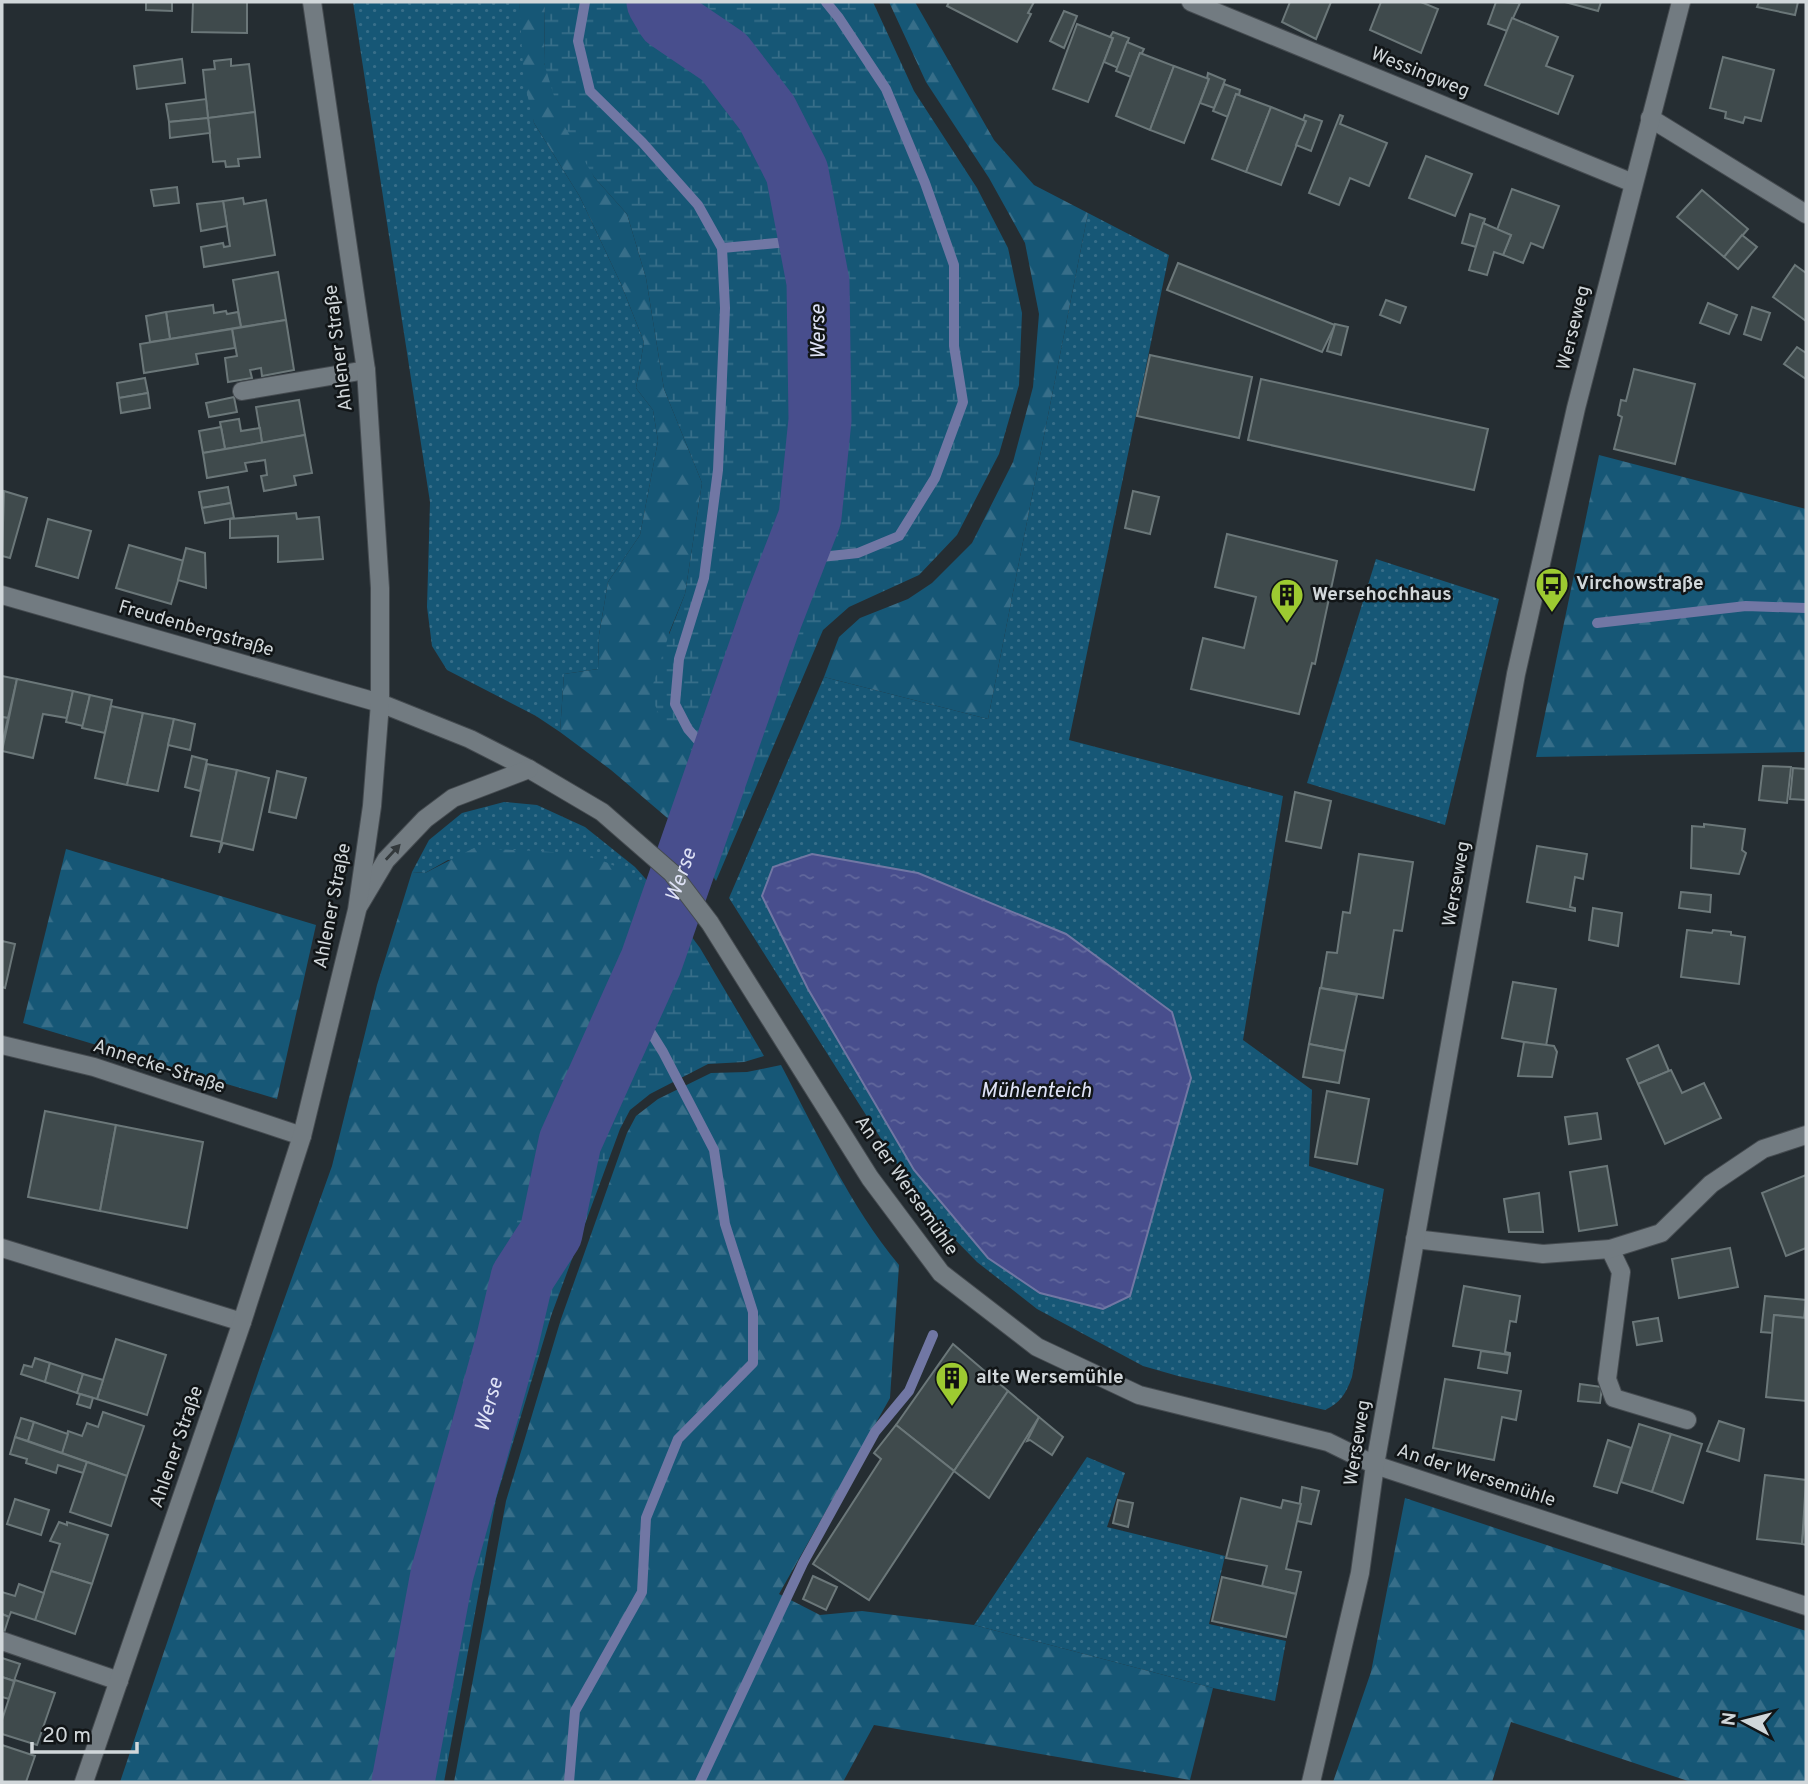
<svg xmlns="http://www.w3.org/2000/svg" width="1808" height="1784" viewBox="0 0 1808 1784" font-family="Overpass,sans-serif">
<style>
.grass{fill:url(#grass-dots);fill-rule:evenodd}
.forest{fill:url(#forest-firs)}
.wetland{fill:url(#wetland-marsh)}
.water{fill:url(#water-ripples);stroke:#7177a4;stroke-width:2}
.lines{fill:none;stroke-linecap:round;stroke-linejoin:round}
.stream{stroke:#7177a4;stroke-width:10}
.river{stroke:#484e8d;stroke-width:63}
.building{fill:#3f4a4c;stroke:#6b7779;stroke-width:2}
.service-casing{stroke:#454b50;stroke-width:20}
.minor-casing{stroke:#454b50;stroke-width:20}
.secondary-casing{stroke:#454b50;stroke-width:20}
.service{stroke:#727b81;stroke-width:18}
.minor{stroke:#727b81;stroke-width:18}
.secondary{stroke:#727b81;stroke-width:18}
.oneway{fill:#33393c}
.labels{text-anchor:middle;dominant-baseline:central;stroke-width:5;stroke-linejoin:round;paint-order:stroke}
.street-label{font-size:19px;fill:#d1d7da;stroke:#111517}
.poi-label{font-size:19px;font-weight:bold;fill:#d1d7da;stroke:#111517;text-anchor:start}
.water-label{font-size:21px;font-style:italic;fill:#dfe3f6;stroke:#111517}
</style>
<defs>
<pattern id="grass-dots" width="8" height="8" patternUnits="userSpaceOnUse" patternTransform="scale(1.75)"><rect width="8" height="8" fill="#165776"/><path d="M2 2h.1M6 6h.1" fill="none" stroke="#376e89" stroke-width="1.8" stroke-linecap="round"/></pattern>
<pattern id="forest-firs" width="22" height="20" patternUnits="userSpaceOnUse" patternTransform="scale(1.75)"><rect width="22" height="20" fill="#165776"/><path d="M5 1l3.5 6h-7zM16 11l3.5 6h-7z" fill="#376e89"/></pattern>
<pattern id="wetland-marsh" width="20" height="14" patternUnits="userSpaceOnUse" patternTransform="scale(1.75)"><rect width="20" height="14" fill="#165776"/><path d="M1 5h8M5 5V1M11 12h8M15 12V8" fill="none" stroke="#376e89"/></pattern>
<pattern id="water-ripples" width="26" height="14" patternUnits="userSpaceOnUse" patternTransform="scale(1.75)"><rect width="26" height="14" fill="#484e8d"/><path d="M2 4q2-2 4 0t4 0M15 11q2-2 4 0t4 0" fill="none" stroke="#61679c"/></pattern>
</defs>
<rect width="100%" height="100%" fill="#252d32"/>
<g class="grass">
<path d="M353 2H519L534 123 580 197 621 284 644 342 636 388 653 410 658 441 640 535 608 582 599 635 598 669 564 674 560 732 536 716 447 670 432 646 427 607 430 502Z"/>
<path d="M1088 213 1169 255 1069 740 1283 796 1243 1040 1312 1090 1309 1166 1384 1189 1352 1377C1346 1394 1340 1403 1325 1410L1178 1376 1143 1366 1037 1309 977 1262 926 1210 729 898 824 677 988 719ZM763 896 988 1258 914 1170 808 989Z"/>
<path d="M1376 559 1499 599 1445 825 1307 783Z"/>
<path d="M504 802 537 805 585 827 635 867 662 897 636 879 448 860 425 873 412 872 429 840 462 813Z"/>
<path d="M1087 1457 1125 1473 1107 1527 1225 1556 1209 1624 1286 1641 1275 1701 1213 1688 974 1625Z"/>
</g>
<g class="forest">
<path d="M519 2H545L544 63 594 177 627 214 646 278 664 389 702 483 685 594 669 633 702 759 703 779 685 833 611 770 560 732 564 674 598 669 599 635 608 582 640 535 658 441 653 410 636 388 644 342 621 284 580 197 534 123 524 81Z"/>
<path d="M889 2H915L994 140 1034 185 1088 213 988 719 824 677 839 637 860 618 908 599 932 583 972 543 1013 462 1033 387 1039 314 1025 243 989 178 926 82Z"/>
<path d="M1599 455 1806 509V752L1536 757Z"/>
<path d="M474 848C515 851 561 849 600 860 622 867 644 884 662 897L652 925 633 940 393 1666 376 1782H120L260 1367 332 1166 377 985 412 872 425 873Z"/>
<path d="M66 849 316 925 277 1099 23 1023Z"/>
<path d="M781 1065C817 1133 850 1206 899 1265L890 1398 779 1594 820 1615 862 1611 974 1625 1213 1688 1190 1780 874 1725 843 1782H454L506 1501 561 1319 627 1133 636 1116 658 1099 711 1073 747 1072Z"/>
<path d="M1405 1498 1806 1631V1782H1691L1511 1722 1492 1782H1333L1371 1672Z"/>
</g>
<g class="wetland">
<path d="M545 2H873L914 91 977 188 1008 248 1022 313 1019 385 999 454 957 535 919 575 849 607 823 630 716 881 685 833 703 779 702 760 663 723 650 694 668 637 685 594 702 483 664 389 646 278 627 214 594 177 562 122 544 63Z"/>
<path d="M662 897 700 948 764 1056 744 1062 708 1064 650 1094 630 1110 620 1129 551 1316 496 1499 444 1782H376L393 1666 418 1549 470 1355 554 1117 621 975 633 940 652 925Z"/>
</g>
<path class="water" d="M812 854 918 873 1066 934 1172 1012 1191 1078 1130 1296 1103 1309 1040 1293 988 1258 914 1170 808 989 762 896 773 867Z"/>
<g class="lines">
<g class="stream">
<path d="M585 2 578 41 590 91 642 142 698 205 722 248 810 240"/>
<path d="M793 560 858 553 899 536 935 478 963 402 954 346V265L925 183 886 89 839 18 826 2"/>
<path d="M1597 623 1746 606 1806 608"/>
<path d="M721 767 688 729 675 704 679 659 704 578 718 470 725 308 722 248"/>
<path d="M569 1782 575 1711 642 1592 646 1518 678 1439 753 1363V1312L725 1224 714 1150 663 1052 633 1004"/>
<path d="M700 1782 803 1563 875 1432 909 1391 933 1335"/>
</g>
<path class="river" id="s1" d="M403 1782 442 1574 507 1342 522 1278 551 1233 570 1142 651 962 772 615 810 517 820 420 818 282 797 172 767 113 724 57 668 19 658 2"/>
</g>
<g class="building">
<path d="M146 2H172V11L146 10Z"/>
<path d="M193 2H247V33L192 32Z"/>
<path d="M949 2H1034L1028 13 1031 14 1017 42 947 6Z"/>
<path d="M1290 2H1331L1316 39 1282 22Z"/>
<path d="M1381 2H1421L1438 9 1421 53 1370 30Z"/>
<path d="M1496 2 1520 3 1507 31 1488 24Z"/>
<path d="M1565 2H1601L1598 11Z"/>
<path d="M1759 2H1798L1795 15 1757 7Z"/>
<path d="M1064 11 1077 16 1064 48 1050 41Z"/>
<path d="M1512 18 1558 37 1546 66 1573 76 1558 114 1485 85Z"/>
<path d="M1077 24 1113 38 1088 102 1053 89Z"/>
<path d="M1113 32 1129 38 1118 68 1104 62 1113 38 1110 37Z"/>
<path d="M1127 42 1144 49 1142 53H1140L1131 77 1116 71Z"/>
<path d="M1140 53 1174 66 1150 130 1116 116Z"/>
<path d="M1723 57 1774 70 1761 121 1745 117 1743 123 1725 118 1726 112 1710 108Z"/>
<path d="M182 59 185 83 137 89 134 66Z"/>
<path d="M231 59V66L249 64 255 112 208 118 203 70 215 69 214 61Z"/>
<path d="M1174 66 1209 79 1184 143 1150 130Z"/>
<path d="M1208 73 1225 80 1214 108 1200 103 1209 79 1207 78Z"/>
<path d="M1224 84 1240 90 1239 95 1236 94 1228 117 1213 111Z"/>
<path d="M1236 94 1271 107 1246 172 1212 159Z"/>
<path d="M206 99 208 118 169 122 166 104Z"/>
<path d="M1271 107 1306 121 1281 185 1246 172Z"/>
<path d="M255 112 260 157 238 159 239 166 226 167 225 161 213 162 208 118Z"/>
<path d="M1305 115 1322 121 1311 151 1296 145 1306 121 1303 120Z"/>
<path d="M1340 115 1343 116 1340 124 1387 143 1369 186 1350 178 1339 205 1309 193Z"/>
<path d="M208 118 210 133 170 138 169 122Z"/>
<path d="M1426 156 1472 174 1455 216 1409 198Z"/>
<path d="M177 187 179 203 154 206 151 190Z"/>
<path d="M1512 189 1559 206 1543 248 1531 243 1523 263 1503 255 1511 235 1497 230Z"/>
<path d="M1702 190 1748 229 1724 257 1677 217Z"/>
<path d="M243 198 244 204 266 200 275 255 204 267 201 247 223 243 224 247 230 246 223 201Z"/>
<path d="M223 201 227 226 201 231 197 204Z"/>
<path d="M1470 214 1485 219 1476 247 1462 243Z"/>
<path d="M1483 223 1511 235 1503 255 1494 252 1487 275 1469 270Z"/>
<path d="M1742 235 1757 247 1738 269 1724 257Z"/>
<path d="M1178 263 1335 325 1322 352 1167 290Z"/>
<path d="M1795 265 1806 273V321L1773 297Z"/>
<path d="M278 272 286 320 241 327 233 280Z"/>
<path d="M1386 300 1406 307 1400 323 1380 315Z"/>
<path d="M1708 303 1737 315 1729 334 1700 323Z"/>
<path d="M213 305 214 313 226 311 227 314 238 312 241 327 170 339 166 312Z"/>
<path d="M1752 307 1770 313 1761 340 1744 334Z"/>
<path d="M166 312 170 339 150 342 146 316Z"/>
<path d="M286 320 294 370 262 376 261 368 250 370 252 378 228 382 225 358 237 356 232 329Z"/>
<path d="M1335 324 1348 327 1341 355 1327 351Z"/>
<path d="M232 329 235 348 196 354 198 364 144 373 140 344Z"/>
<path d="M1797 347 1806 353V379L1784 364Z"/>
<path d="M1150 355 1252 377 1239 438 1137 416Z"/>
<path d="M1634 369 1695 384 1675 464 1614 449 1622 417 1618 415 1621 400 1626 401Z"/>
<path d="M145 378 148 393 119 398 117 383Z"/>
<path d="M1261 379 1488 429 1474 490 1248 440Z"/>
<path d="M148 393 150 408 121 413 119 398Z"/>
<path d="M234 397 237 412 209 417 206 403Z"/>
<path d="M299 400 305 435 262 443 256 407Z"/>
<path d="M239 419 241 431 260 428 262 443 225 449 220 422Z"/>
<path d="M221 427 225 449 203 453 199 431Z"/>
<path d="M305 435 312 473 294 476 296 485 264 491 261 476 267 475 265 460 245 463 247 471 207 478 203 453Z"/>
<path d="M228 487 231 503 202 508 199 492Z"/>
<path d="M4 491 27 498 10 558 2 556Z"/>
<path d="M1133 491 1159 497 1150 534 1125 528Z"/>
<path d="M231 503 234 518 205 523 202 508Z"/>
<path d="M296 513 297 519 319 517 323 559 278 562V536L230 538V519Z"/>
<path d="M48 519 91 531 78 578 36 566Z"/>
<path d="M1227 534 1337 561 1315 664 1312 663 1299 714 1191 689 1203 638 1244 648 1256 597 1215 587Z"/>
<path d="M129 545 184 561 171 604 116 588Z"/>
<path d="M186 548 205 553 206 588 178 580Z"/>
<path d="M2 676 17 679 8 718 2 717Z"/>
<path d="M17 679 73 691 67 718 43 714 33 758 2 751Z"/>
<path d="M73 691 90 695 83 726 66 722Z"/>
<path d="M90 695 112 700 105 733 82 728Z"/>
<path d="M111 706 143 713 127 785 95 778Z"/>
<path d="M143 713 174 719 158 791 127 785Z"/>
<path d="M2 717 8 718 2 745Z"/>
<path d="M174 719 195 724 190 750 168 745Z"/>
<path d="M192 756 207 760 200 791 185 787Z"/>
<path d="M207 764 237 770 222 842 191 836Z"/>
<path d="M1763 766 1791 767 1787 803 1759 800Z"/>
<path d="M1793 768 1806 769V800L1790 799Z"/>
<path d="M237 770 269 778 253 850 223 843 219 853Z"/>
<path d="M277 771 306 778 296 818 269 812Z"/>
<path d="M1295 792 1331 801 1321 848 1286 841Z"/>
<path d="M1704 824 1745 829 1742 850 1746 853 1739 874 1691 868 1692 826 1704 827Z"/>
<path d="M1537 846 1587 854 1583 879 1575 877 1570 907 1575 908V911L1527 902Z"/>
<path d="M1359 854 1413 862 1402 931 1394 930 1383 998 1321 988 1327 952 1337 953 1343 912 1350 913Z"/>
<path d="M1681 892 1711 895 1710 912 1679 908Z"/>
<path d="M1593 908 1622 913 1618 946 1589 940Z"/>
<path d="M1687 930 1712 933 1713 930 1731 932V935L1745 937 1739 984 1681 977Z"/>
<path d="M2 941 15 944 5 988 2 987Z"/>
<path d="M1513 982 1556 989 1546 1046 1502 1038Z"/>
<path d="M1320 988 1357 995 1345 1051 1309 1044Z"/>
<path d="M1524 1042 1554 1046 1557 1052 1552 1077 1518 1076Z"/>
<path d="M1309 1044 1345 1051 1339 1083 1303 1077Z"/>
<path d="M1658 1045 1669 1071 1638 1084 1627 1059Z"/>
<path d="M1671 1070 1682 1093 1704 1083 1721 1118 1665 1144 1638 1084Z"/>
<path d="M1327 1091 1369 1099 1357 1164 1315 1157Z"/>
<path d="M45 1111 116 1125 100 1211 28 1197Z"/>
<path d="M1597 1113 1601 1139 1569 1144 1565 1117Z"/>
<path d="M116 1125 203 1142 187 1228 100 1211Z"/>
<path d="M1607 1166 1617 1225 1579 1231 1570 1172Z"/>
<path d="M1806 1175V1248L1786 1256 1762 1193Z"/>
<path d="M1539 1193 1543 1232H1509L1504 1199Z"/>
<path d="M1730 1248 1738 1287 1679 1298 1672 1259Z"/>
<path d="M1464 1286 1520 1296 1516 1322 1510 1321 1505 1352 1510 1353V1355L1453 1346Z"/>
<path d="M1765 1296 1806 1300 1804 1318 1774 1315 1773 1333 1761 1332Z"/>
<path d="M1774 1315 1806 1318V1401L1766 1397Z"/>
<path d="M1658 1318 1662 1341 1637 1345 1633 1322Z"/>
<path d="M116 1339 166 1355 147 1415 97 1399Z"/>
<path d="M953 1344 1008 1391 954 1471 896 1425Z"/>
<path d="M1481 1351 1510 1355 1507 1373 1478 1368Z"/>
<path d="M35 1358 50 1363 45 1382 21 1374 24 1365 32 1367Z"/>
<path d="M50 1363 83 1374 77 1393 45 1382Z"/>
<path d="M83 1374 103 1380 97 1399 77 1393Z"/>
<path d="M1445 1379 1521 1391 1516 1420 1502 1417 1494 1460 1433 1448Z"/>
<path d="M1580 1384 1602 1387 1600 1403 1578 1401Z"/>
<path d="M1008 1391 1039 1417 989 1498 954 1471Z"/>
<path d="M80 1394 93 1398 90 1408 77 1404Z"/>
<path d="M103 1412 144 1426 127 1476 62 1453 68 1431 82 1436 87 1423 98 1427Z"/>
<path d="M1039 1417 1063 1437 1052 1455 1030 1440 1027 1441Z"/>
<path d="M21 1418 34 1422 28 1441 15 1437Z"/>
<path d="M1719 1421 1744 1429 1739 1461 1707 1451Z"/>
<path d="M34 1422 68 1434 62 1453 28 1441Z"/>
<path d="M1639 1424 1671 1434 1652 1492 1621 1482Z"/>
<path d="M896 1425 954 1471 869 1600 813 1564 881 1459 874 1453Z"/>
<path d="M1671 1434 1702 1444 1683 1503 1652 1492Z"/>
<path d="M15 1437 87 1462 83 1473 58 1465 56 1473 26 1463 27 1459 10 1454Z"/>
<path d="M1608 1440 1631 1448 1617 1493 1594 1486Z"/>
<path d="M87 1462 127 1476 111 1526 70 1512Z"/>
<path d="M1765 1475 1806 1480 1802 1544 1757 1539Z"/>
<path d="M1302 1487 1319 1491 1311 1524 1297 1521Z"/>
<path d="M1241 1498 1281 1508 1283 1500 1301 1504 1286 1569 1301 1572 1296 1594 1262 1586 1267 1566 1226 1558Z"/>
<path d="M15 1499 49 1510 41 1535 7 1524Z"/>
<path d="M1118 1500 1133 1503 1128 1527 1113 1523Z"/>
<path d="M1806 1503V1545L1802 1544Z"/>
<path d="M59 1522 67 1525V1522L108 1535 92 1584 51 1571 60 1544 50 1541Z"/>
<path d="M51 1571 92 1584 75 1634 35 1620Z"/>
<path d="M813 1576 837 1587 826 1610 803 1599Z"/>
<path d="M1222 1577 1296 1594 1286 1637 1212 1621Z"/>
<path d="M19 1584 44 1593 35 1620 11 1612 9 1617 2 1614V1592L15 1596Z"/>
<path d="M2 1614 9 1617 3 1636 2 1635Z"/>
<path d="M2 1658 20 1664 14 1681 2 1677Z"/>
<path d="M2 1677 14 1681 9 1699 2 1697Z"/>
<path d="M15 1680 55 1693 37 1745 2 1734V1720Z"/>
<path d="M2 1745 35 1756 26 1782H2Z"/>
</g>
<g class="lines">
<defs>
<g id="service">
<path d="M242 391 366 370"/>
<path d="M2 1248 242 1322"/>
<path d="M1610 1249 1621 1272 1607 1379 1614 1398 1687 1420"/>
<path d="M2 1641 119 1681"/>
</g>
<g id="minor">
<path d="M1191 2 1633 183"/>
<path d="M1650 118 1806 214"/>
<path d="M2 595 380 703 470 739 529 769 602 812 672 873 710 923 870 1178 941 1273 1037 1347 1139 1395 1328 1442 1375 1465 1806 1606"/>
<path d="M358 907 386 860 425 819 453 798 529 769"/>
<path d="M2 1045 94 1067 302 1136"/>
<path d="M1415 1239 1543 1254 1610 1249 1661 1233 1711 1184 1763 1149 1806 1135"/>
<path d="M1311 1782 1360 1573 1375 1465 1516 674 1576 408 1681 2"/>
</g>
<path id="secondary" d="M84 1782 242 1322 302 1136 357 910 372 806 380 703V588L366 370 312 2"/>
</defs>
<use href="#service" class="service-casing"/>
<use href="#minor" class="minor-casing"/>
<use href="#secondary" class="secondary-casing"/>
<use href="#service" class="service"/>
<use href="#minor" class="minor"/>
<use href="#secondary" class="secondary"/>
</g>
<defs><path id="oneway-solid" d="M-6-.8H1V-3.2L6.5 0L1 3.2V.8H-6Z" transform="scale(1.75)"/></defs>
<use class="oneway" href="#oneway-solid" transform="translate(393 852) rotate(-47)"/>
<defs>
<symbol id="bus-pin" viewBox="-11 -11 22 30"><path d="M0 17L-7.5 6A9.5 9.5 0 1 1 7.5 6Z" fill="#9dca31" stroke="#111517"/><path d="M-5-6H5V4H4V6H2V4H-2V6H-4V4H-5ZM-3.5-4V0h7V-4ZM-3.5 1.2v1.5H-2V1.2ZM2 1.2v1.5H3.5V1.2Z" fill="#111"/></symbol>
<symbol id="building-pin" viewBox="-11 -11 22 30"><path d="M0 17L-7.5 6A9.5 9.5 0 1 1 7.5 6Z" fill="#9dca31" stroke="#111517"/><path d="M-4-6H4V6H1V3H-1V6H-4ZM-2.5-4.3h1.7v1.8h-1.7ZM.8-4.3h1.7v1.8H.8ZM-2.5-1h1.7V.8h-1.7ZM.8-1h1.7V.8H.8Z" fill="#111"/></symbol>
</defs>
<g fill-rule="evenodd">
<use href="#bus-pin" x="1533" y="565" width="38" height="52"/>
<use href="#building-pin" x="1268" y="576" width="38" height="52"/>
<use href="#building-pin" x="933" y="1359" width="38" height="52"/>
</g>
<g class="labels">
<g class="street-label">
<text transform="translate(1420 73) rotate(22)">Wessingweg</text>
<text transform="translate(1574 328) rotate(-76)">Werseweg</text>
<text transform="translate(339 348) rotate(-97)">Ahlener Straße</text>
<text transform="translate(196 629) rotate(16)">Freudenbergstraße</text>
<text transform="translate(1457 884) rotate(-80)">Werseweg</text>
<text transform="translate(333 906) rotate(-79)">Ahlener Straße</text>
<text transform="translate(159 1067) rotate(18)">Annecke-Straße</text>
<text transform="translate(906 1186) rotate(55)">An der Wersemühle</text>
<text transform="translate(1358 1443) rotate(-81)">Werseweg</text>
<text transform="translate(177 1447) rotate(-71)">Ahlener Straße</text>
<text transform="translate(1476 1476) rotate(18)">An der Wersemühle</text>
</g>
<g class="poi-label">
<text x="1576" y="584">Virchowstraße</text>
<text x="1312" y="595">Wersehochhaus</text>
<text x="976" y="1378">alte Wersemühle</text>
</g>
<g class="water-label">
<text transform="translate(819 332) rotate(-91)">Werse</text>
<text stroke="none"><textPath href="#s1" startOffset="954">Werse</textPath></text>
<text x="1036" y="1091">Mühlenteich</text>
<text stroke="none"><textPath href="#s1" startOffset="387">Werse</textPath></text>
</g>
</g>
<rect width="1808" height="1784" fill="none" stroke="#d1d7da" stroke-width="7"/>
<g transform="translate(1745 1721) rotate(277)" stroke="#111517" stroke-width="5" paint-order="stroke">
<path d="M0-5L12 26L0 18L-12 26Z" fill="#d1d7da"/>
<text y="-10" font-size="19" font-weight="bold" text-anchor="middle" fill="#d1d7da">N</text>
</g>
<path d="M32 1742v10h105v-10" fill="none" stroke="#d1d7da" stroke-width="3.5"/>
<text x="42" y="1742" font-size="21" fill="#d1d7da" stroke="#111517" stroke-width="5" paint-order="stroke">20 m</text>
</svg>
